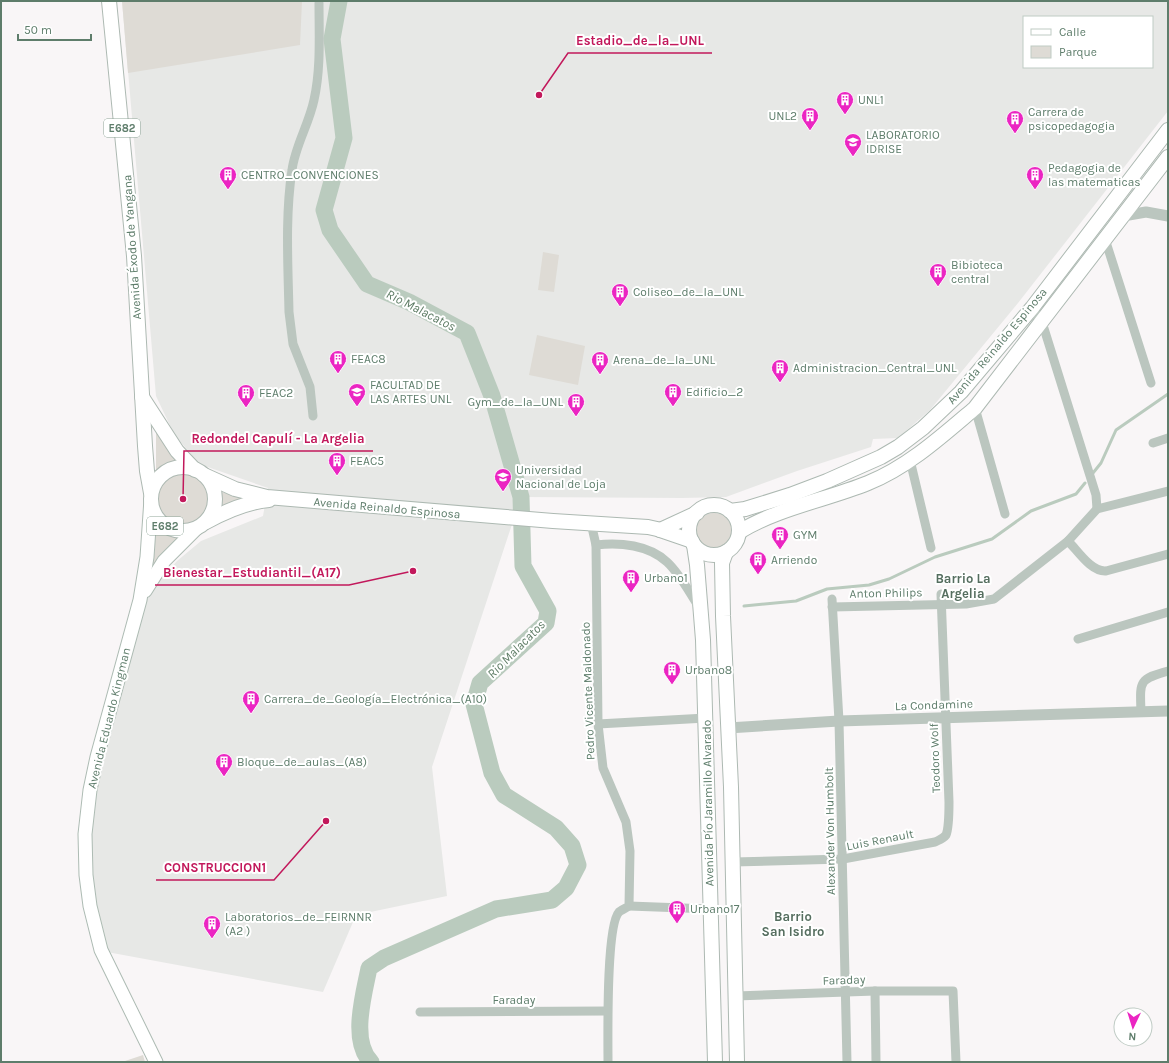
<svg xmlns="http://www.w3.org/2000/svg" width="1169" height="1063" viewBox="0 0 1169 1063" font-family="Karla,sans-serif">
<style>
.built{fill:#e7e8e6;fill-rule:evenodd}
.green{fill:#dedbd5}
.lines{fill:none;stroke-linecap:round;stroke-linejoin:round}
.stream{stroke:#bacbbe;stroke-width:3}
.river{stroke:#bacbbe;stroke-width:17}
.secondary-casing{stroke:#adbbb3;stroke-width:15}
.primary-casing{stroke:#adb9b2;stroke-width:16}
.minor{stroke:#bbc6bf;stroke-width:9}
.tertiary{stroke:#bbc6bf;stroke-width:11}
.secondary{stroke:#fff;stroke-width:13}
.primary{stroke:#fff;stroke-width:14}
.labels{text-anchor:middle;dominant-baseline:central;stroke-width:4;stroke-linejoin:round;paint-order:stroke}
.shield{fill:#fff;stroke:#8ea497;stroke-width:1}
.shield-label{font-size:11px;font-weight:bold;fill:#5e7d6b}
.poi-label{font-size:12px;fill:#5e7d6b;stroke:#fff;text-anchor:start}
.street-label{font-size:12px;fill:#5e7d6b;stroke:#fff}
.water-label{font-size:13px;font-style:italic;fill:#5e7c65;stroke:#fff}
.neighbourhood-label{font-size:13px;font-weight:bold;fill:#556e5f;stroke:#fff}
.leader{fill:none;stroke:#c2185b;stroke-width:1.5}
.callout-dot{fill:#c2185b;stroke:#fff;stroke-width:1.5}
.callout-label{font-size:13px;text-anchor:middle;font-weight:bold;fill:#c2185b;stroke:#fff;stroke-width:4;stroke-linejoin:round;paint-order:stroke}
</style>
<rect width="100%" height="100%" fill="#f9f6f7"/>
<path class="built" d="M122 1H1168V111L1018 303 930 410 898 438 873 439 871 447 797 471 726 497 682 498 521 497 432 767 447 896 356 915 323 992 107 952 93 894 90 815 124 660 143 606 158 582 177 561 201 541 263 516 268 488 199 464 174 434 156 396ZM1024 17H1152V67H1024Z"/>
<g class="green">
<path d="M122 1H302L300 45 128 73Z"/>
<path d="M543 252 559 255 554 292 538 290Z"/>
<path d="M537 335 585 346 578 385 529 375Z"/>
<path d="M156 432 176 461 163 467 156 473Z"/>
<circle cx="183" cy="500" r="26"/>
<path d="M219 491 231 495 245 498 228 503 219 508Z"/>
<circle cx="714" cy="531" r="18"/>
<path d="M156 526 163 533 179 537 167 548 151 571 154 555Z"/>
<path d="M143 1055 145 1062H122Z"/>
</g>
<g class="lines">
<g class="stream">
<path d="M1093 473 1101 463 1116 430 1168 394"/>
<path d="M744 606 796 601 827 589 869 585 889 579 935 557 992 539 1031 511 1076 494 1085 483"/>
</g>
<path class="river" d="M339 1 332 39 344 138 324 210 330 230 367 284 409 302 467 333 492 396 521 497 523 566 548 611 546 623 480 683 474 704 492 773 504 795 556 828 572 846 578 865 566 888 552 900 496 909 384 958 369 968C364 994 350 1041 371 1062"/>
<defs>
<g id="secondary">
<path d="M151 499 147 557 140 600 97 757 90 790 85 834 86 875 90 906 101 950 156 1062"/>
<path d="M145 591 164 561 196 529"/>
</g>
<g id="primary">
<path d="M109 1 134 256 145 446 147 471 151 493"/>
<path d="M142 397 177 451 195 470"/>
<circle cx="183" cy="499" r="32"/>
<path d="M204 475 235 489 267 497 553 521 648 527 657 529 692 541"/>
<circle cx="714" cy="530" r="25"/>
<path d="M730 511 745 509 790 495 827 481 881 457 898 447 923 428 961 392 1032 308 1168 130"/>
<path d="M206 522C226 511 246 502 269 500"/>
<path d="M660 530 697 513"/>
<path d="M739 532C778 508 826 500 868 483 908 467 942 436 975 408L1168 157"/>
<path d="M694 545 697 565 703 640 715 1062"/>
<path d="M726 552 722 563 723 616 731 787 737 1062"/>
</g>
</defs>
<use href="#secondary" class="secondary-casing"/>
<use href="#primary" class="primary-casing"/>
<g class="minor">
<path d="M1105 239 1151 383"/>
<path d="M1032 308 1042 322 1096 495 1097 509"/>
<path d="M975 408 1005 514"/>
<path d="M313 416 310 387 293 344 289 312C288 265 285 216 292 170 295 146 309 124 314 100 321 69 319 35 319 3"/>
<path d="M1153 443 1168 438"/>
<path d="M910 460 931 548"/>
<path d="M591 523 596 545 598 724 603 768 626 822 630 851 629 906C626 908 621 910 619 912 606 926 608 1039 608 1062"/>
<path d="M1068 541 1097 509 1168 491"/>
<path d="M596 545C620 542 649 545 667 562 680 574 689 592 699 607"/>
<path d="M832 599 839 721 847 1062"/>
<path d="M832 607 966 604 994 599 1068 541C1078 551 1091 572 1106 571L1168 554"/>
<path d="M1078 639 1168 612"/>
<path d="M1141 712C1140 682 1138 679 1168 671"/>
<path d="M598 724 706 718"/>
<path d="M733 862 843 859 935 842C939 840 943 839 946 835 949 828 949 810 949 802L941 594"/>
<path d="M629 906 710 909"/>
<path d="M875 991 876 1062"/>
<path d="M736 996 875 991H953L956 1062"/>
<path d="M420 1012 607 1011"/>
</g>
<g class="tertiary">
<path d="M1123 216 1146 212 1168 216"/>
<path d="M728 728 839 721 1168 711"/>
</g>
<use href="#secondary" class="secondary"/>
<use href="#primary" class="primary"/>
</g>
<defs>
<symbol id="building-pin" viewBox="-11 -11 22 30"><path d="M0 17L-7.5 6A9.5 9.5 0 1 1 7.5 6Z" fill="#eb25c2" stroke="#fff"/><path d="M-4-6H4V6H1V3H-1V6H-4ZM-2.5-4.3h1.7v1.8h-1.7ZM.8-4.3h1.7v1.8H.8ZM-2.5-1h1.7V.8h-1.7ZM.8-1h1.7V.8H.8Z" fill="#fff"/></symbol>
<symbol id="university-pin" viewBox="-11 -11 22 30"><path d="M0 17L-7.5 6A9.5 9.5 0 1 1 7.5 6Z" fill="#eb25c2" stroke="#fff"/><path d="M0-5L7-2L0 1L-7-2ZM-4 1L0 2.5L4 1V4Q0 6-4 4Z" fill="#fff"/></symbol>
<symbol id="school-pin" viewBox="-11 -11 22 30"><path d="M0 17L-7.5 6A9.5 9.5 0 1 1 7.5 6Z" fill="#eb25c2" stroke="#fff"/><path d="M0-5L7-2L0 1L-7-2ZM-4 1L0 2.5L4 1V4Q0 6-4 4Z" fill="#fff"/></symbol>
</defs>
<g fill-rule="evenodd">
<use href="#building-pin" x="835" y="90" width="20" height="27"/>
<use href="#building-pin" x="800" y="106" width="20" height="27"/>
<use href="#building-pin" x="1005" y="109" width="20" height="27"/>
<use href="#university-pin" x="843" y="132" width="20" height="27"/>
<use href="#building-pin" x="218" y="165" width="20" height="27"/>
<use href="#building-pin" x="1025" y="165" width="20" height="27"/>
<use href="#building-pin" x="928" y="262" width="20" height="27"/>
<use href="#building-pin" x="610" y="282" width="20" height="27"/>
<use href="#building-pin" x="328" y="349" width="20" height="27"/>
<use href="#building-pin" x="590" y="350" width="20" height="27"/>
<use href="#building-pin" x="770" y="358" width="20" height="27"/>
<use href="#school-pin" x="347" y="382" width="20" height="27"/>
<use href="#building-pin" x="663" y="382" width="20" height="27"/>
<use href="#building-pin" x="236" y="383" width="20" height="27"/>
<use href="#building-pin" x="566" y="392" width="20" height="27"/>
<use href="#building-pin" x="327" y="451" width="20" height="27"/>
<use href="#university-pin" x="493" y="467" width="20" height="27"/>
<use href="#building-pin" x="770" y="525" width="20" height="27"/>
<use href="#building-pin" x="748" y="550" width="20" height="27"/>
<use href="#building-pin" x="621" y="568" width="20" height="27"/>
<use href="#building-pin" x="662" y="660" width="20" height="27"/>
<use href="#building-pin" x="241" y="689" width="20" height="27"/>
<use href="#building-pin" x="214" y="752" width="20" height="27"/>
<use href="#building-pin" x="667" y="899" width="20" height="27"/>
<use href="#building-pin" x="202" y="914" width="20" height="27"/>
</g>
<g class="labels">
<g class="shield">
<rect x="104" y="119" width="36" height="18" rx="3"/>
<rect x="147" y="517" width="36" height="18" rx="3"/>
</g>
<g class="shield-label">
<text x="122" y="128">E682</text>
<text x="165" y="526">E682</text>
</g>
<g class="poi-label">
<text x="858" y="100">UNL1</text>
<text x="1028" y="112">Carrera de<tspan x="1028" dy="14">psicopedagogia</tspan></text>
<text x="797" y="116" text-anchor="end">UNL2</text>
<text x="866" y="135">LABORATORIO<tspan x="866" dy="14">IDRISE</tspan></text>
<text x="1048" y="168">Pedagogia de<tspan x="1048" dy="14">las matematicas</tspan></text>
<text x="241" y="175">CENTRO_CONVENCIONES</text>
<text x="951" y="265">Bibioteca<tspan x="951" dy="14">central</tspan></text>
<text x="633" y="292">Coliseo_de_la_UNL</text>
<text x="351" y="359">FEAC8</text>
<text x="613" y="360">Arena_de_la_UNL</text>
<text x="793" y="368">Administracion_Central_UNL</text>
<text x="370" y="385">FACULTAD DE<tspan x="370" dy="14">LAS ARTES UNL</tspan></text>
<text x="686" y="392">Edificio_2</text>
<text x="259" y="393">FEAC2</text>
<text x="563" y="402" text-anchor="end">Gym_de_la_UNL</text>
<text x="350" y="461">FEAC5</text>
<text x="516" y="470">Universidad<tspan x="516" dy="14">Nacional de Loja</tspan></text>
<text x="793" y="535">GYM</text>
<text x="771" y="560">Arriendo</text>
<text x="644" y="578">Urbano1</text>
<text x="685" y="670">Urbano8</text>
<text x="264" y="699">Carrera_de_Geología_Electrónica_(A10)</text>
<text x="237" y="762">Bloque_de_aulas_(A8)</text>
<text x="690" y="909">Urbano17</text>
<text x="225" y="917">Laboratorios_de_FEIRNNR<tspan x="225" dy="14">(A2 )</tspan></text>
</g>
<g class="street-label">
<text transform="translate(132 247) rotate(-94)">Avenida Éxodo de Yangana</text>
<text transform="translate(997 346) rotate(-50)">Avenida Reinaldo Espinosa</text>
<text transform="translate(387 508) rotate(5)">Avenida Reinaldo Espinosa</text>
<text transform="translate(886 593) rotate(-1)">Anton Philips</text>
<text transform="translate(588 691) rotate(-92)">Pedro Vicente Maldonado</text>
<text transform="translate(934 705) rotate(-2)">La Condamine</text>
<text transform="translate(109 718) rotate(-76)">Avenida Eduardo Kingman</text>
<text transform="translate(935 758) rotate(-92)">Teodoro Wolf</text>
<text transform="translate(708 803) rotate(-91)">Avenida Pío Jaramillo Alvarado</text>
<text transform="translate(830 831) rotate(-91)">Alexander Von Humbolt</text>
<text transform="translate(880 840) rotate(-11)">Luis Renault</text>
<text transform="translate(844 980) rotate(-2)">Faraday</text>
<text x="514" y="1000">Faraday</text>
</g>
<g class="water-label">
<text transform="translate(421 310) rotate(27)">Rio Malacatos</text>
<text transform="translate(516 649) rotate(-45)">Rio Malacatos</text>
</g>
<g class="neighbourhood-label">
<text x="963" y="578">Barrio La<tspan x="963" dy="15">Argelia</tspan></text>
<text x="793" y="916">Barrio<tspan x="793" dy="15">San Isidro</tspan></text>
</g>
</g>
<path class="leader" d="M539 95L568 53H712M183 499L184 451H373M413 571L349 585H155M326 821L274 880H156"/>
<g class="callout-dot">
<circle cx="539" cy="95" r="4"/>
<circle cx="183" cy="499" r="4"/>
<circle cx="413" cy="571" r="4"/>
<circle cx="326" cy="821" r="4"/>
</g>
<g class="callout-label">
<text x="640" y="45">Estadio_de_la_UNL</text>
<text x="278" y="443">Redondel Capulí - La Argelia</text>
<text x="252" y="577">Bienestar_Estudiantil_(A17)</text>
<text x="215" y="872">CONSTRUCCION1</text>
</g>
<rect width="1169" height="1063" fill="none" stroke="#5e7d6b" stroke-width="4"/>
<rect x="1023" y="16" width="130" height="52" fill="#ffffff" stroke="#bfcbc4"/>
<rect x="1031" y="29" width="20" height="6" fill="#ffffff" stroke="#bfcbc4"/>
<text x="1059" y="36" font-size="12" fill="#5e7d6b">Calle</text>
<rect x="1031" y="46" width="20" height="12" fill="#dedbd5" stroke="#bfcbc4"/>
<text x="1059" y="56" font-size="12" fill="#5e7d6b">Parque</text>
<g transform="translate(1133 1027) rotate(184)"><circle r="19" fill="#ffffff" stroke="#bfcbc4"/>
<path d="M0-3L7 15L0 10L-7 15Z" fill="#eb25c2"/>
<text y="-6" font-size="11" font-weight="bold" text-anchor="middle" fill="#5e7d6b">N</text>
</g>
<path d="M18 34v6h73v-6" fill="none" stroke="#5e7d6b" stroke-width="2"/>
<text x="24" y="34" font-size="12" fill="#5e7d6b" stroke="#ffffff" stroke-width="3" paint-order="stroke">50 m</text>
</svg>
